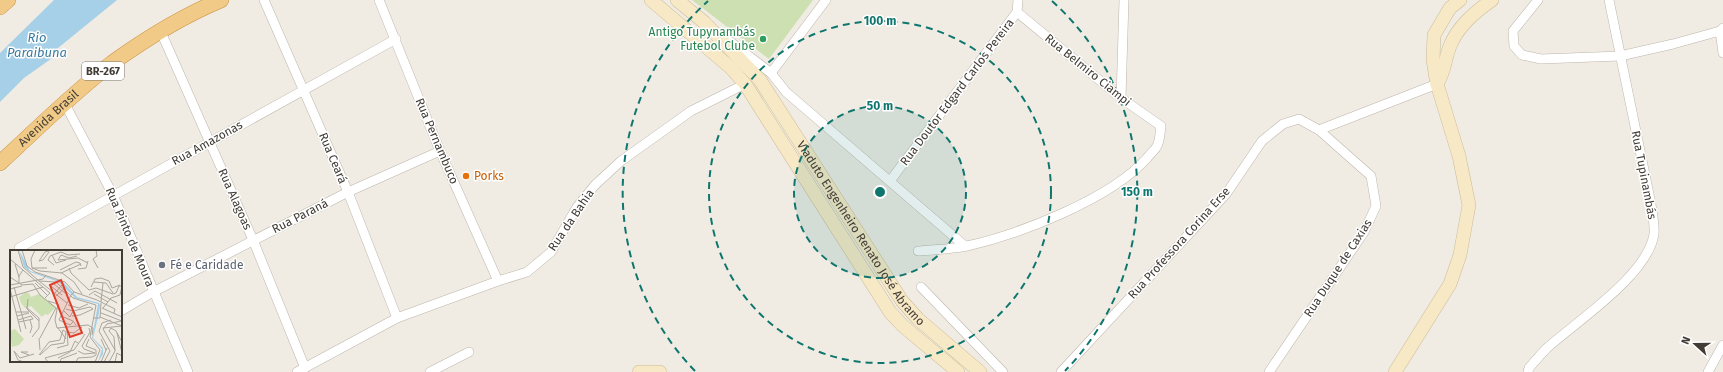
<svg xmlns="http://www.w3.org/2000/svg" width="1723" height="372" viewBox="0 0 1723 372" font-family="'Fira Sans',sans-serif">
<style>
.green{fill:#cde0b1}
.water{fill:#a6d0e7}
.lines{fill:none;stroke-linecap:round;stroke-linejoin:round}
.minor-casing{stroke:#bdb6ab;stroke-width:10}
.secondary-casing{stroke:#cbbb98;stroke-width:14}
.trunk-casing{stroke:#cb9243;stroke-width:16}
.minor{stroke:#fff;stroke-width:9}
.secondary{stroke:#f8e9c6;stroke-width:13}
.trunk{stroke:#f0ca86;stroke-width:15}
.ring{fill:none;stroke:#0f766e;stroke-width:2;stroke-dasharray:7 5}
.leisure-dot{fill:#2e9e5b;stroke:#fff;stroke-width:1.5}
.food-dot{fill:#e8710a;stroke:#fff;stroke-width:1.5}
.worship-dot{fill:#6b7280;stroke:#fff;stroke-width:1.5}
.labels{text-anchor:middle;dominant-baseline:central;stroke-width:3;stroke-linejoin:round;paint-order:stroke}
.shield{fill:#fff;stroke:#7a7672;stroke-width:1}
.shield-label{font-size:11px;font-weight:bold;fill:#413c35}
.leisure-label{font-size:12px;fill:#27864d;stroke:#fff;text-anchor:end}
.street-label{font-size:12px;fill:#413c35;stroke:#fff}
.food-label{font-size:12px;fill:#c56008;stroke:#fff;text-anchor:start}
.worship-label{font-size:12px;fill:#5b616d;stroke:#fff;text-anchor:start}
.water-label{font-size:13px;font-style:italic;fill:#3a7ba1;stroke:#fff}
.inset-road{fill:none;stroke:#aaa69e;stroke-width:1}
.view{fill:#e23c29;fill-opacity:0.15;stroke:#e23c29;stroke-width:2}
.inset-edge{fill:none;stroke:#413c35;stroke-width:2}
.centre{fill:#0f766e;stroke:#fff;stroke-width:2}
.ring-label{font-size:12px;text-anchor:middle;font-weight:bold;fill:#0f766e;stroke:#fff;stroke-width:3;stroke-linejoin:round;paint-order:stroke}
</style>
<rect width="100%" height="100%" fill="#f0ece4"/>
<path class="green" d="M692 0H813L769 59Z"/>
<path class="water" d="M54 0H117L58 48 55 56 24 78 0 102V53Z"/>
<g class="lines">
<defs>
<g id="minor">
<path d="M264 0 348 192 397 318"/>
<path d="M379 0 440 151 498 281"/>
<path d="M1538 0 1513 31 1514 46 1522 55 1541 59 1620 56 1673 44 1720 31 1723 28"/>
<path d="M1720 31 1723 53"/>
<path d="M161 32 253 240 305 368"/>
<path d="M728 40 771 73 786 92 965 246"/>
<path d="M771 73 826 0"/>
<path d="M1121 98 1124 0"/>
<path d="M65 104 113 195 188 372"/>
<path d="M1319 130 1437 84"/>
<path d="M890 181 1017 12 1018 0"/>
<path d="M19 248 396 39"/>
<path d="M918 251C934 250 951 249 967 246 1020 234 1111 199 1147 158 1150 154 1155 150 1157 146 1160 141 1160 132 1161 126L1121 98 1017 12"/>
<path d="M921 287 1003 372"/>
<path d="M121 311 153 292 348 192 440 151"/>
<path d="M297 372 397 318 498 281 527 272 551 252 577 207 595 185 621 161 691 111 745 84"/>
<path d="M430 372 469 352"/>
<path d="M1061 372 1226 194 1262 141 1283 124 1299 119 1319 130 1371 176 1376 206 1364 232 1269 372"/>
<path d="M1528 372 1529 368C1535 361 1541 354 1547 348 1577 321 1648 275 1654 234 1655 225 1652 213 1651 204L1609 0"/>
<path d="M1708 372 1723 345"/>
</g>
<g id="secondary">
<path d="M651 0 731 68 745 84 890 312 903 326 958 372"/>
<path id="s1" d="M677 0 705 23 760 80 902 301 918 319 980 372"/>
<path d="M1437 84C1446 69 1444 61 1450 46 1458 26 1475 12 1492 0"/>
<path d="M639 372H660"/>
<path d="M1395 372 1450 284 1460 255 1469 205 1459 156 1437 84 1433 60 1434 35 1450 8 1460 0"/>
</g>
<g id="trunk">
<path d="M0 7 8 0"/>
<path id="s2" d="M0 163C37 129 73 93 112 63 144 40 185 15 221 0"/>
</g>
</defs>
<use href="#minor" class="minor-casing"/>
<use href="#secondary" class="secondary-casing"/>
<use href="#trunk" class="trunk-casing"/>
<use href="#minor" class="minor"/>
<use href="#secondary" class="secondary"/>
<use href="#trunk" class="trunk"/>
</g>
<circle cx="880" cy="192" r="86" fill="#0f766e" fill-opacity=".12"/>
<g class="ring">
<circle cx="880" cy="192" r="86"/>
<circle cx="880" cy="192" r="171"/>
<path d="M695 371A257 257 0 0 1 708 1M1052 1A257 257 0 0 1 1065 371"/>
</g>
<circle class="leisure-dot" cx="763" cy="39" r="4"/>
<circle class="food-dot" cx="466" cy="176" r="4"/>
<circle class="worship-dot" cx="162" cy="265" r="4"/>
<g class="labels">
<rect class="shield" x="82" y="62" width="42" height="18" rx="3"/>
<g class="shield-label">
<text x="103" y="71">BR-267</text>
</g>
<g class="leisure-label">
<text x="755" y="32">Antigo Tupynambás<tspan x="755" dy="14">Futebol Clube</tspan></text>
</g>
<g class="street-label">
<text transform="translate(1088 70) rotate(39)">Rua Belmiro Ciampi</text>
<text transform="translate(957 92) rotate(-53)">Rua Doutor Edgard Carlos Pereira</text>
<text stroke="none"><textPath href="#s2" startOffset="66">Avenida Brasil</textPath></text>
<text transform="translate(437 141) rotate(67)">Rua Pernambuco</text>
<text transform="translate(207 143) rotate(-29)">Rua Amazonas</text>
<text transform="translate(333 158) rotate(67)">Rua Ceará</text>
<text transform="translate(1644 175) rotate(79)">Rua Tupinambás</text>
<text transform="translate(235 199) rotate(66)">Rua Alagoas</text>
<text transform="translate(300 216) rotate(-27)">Rua Paraná</text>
<text transform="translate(571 220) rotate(-56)">Rua da Bahia</text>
<text stroke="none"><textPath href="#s1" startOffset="299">Viaduto Engenheiro Renato José Abramo</textPath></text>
<text transform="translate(130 237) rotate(67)">Rua Pinto de Moura</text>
<text transform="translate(1179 243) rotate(-48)">Rua Professora Corina Erse</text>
<text transform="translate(1338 268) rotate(-57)">Rua Duque de Caxias</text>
</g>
<g class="food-label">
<text x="474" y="176">Porks</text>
</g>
<g class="worship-label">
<text x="170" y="265">Fé e Caridade</text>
</g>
<g class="water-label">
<text x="37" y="37">Rio<tspan x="37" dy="15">Paraibuna</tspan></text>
</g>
</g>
<g transform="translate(10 250)">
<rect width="112" height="112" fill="#f0ece4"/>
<path d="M15 43H19L21 47 29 44 46 57 38 65 35 64 32 67 21 56 15 58 11 53 9 47ZM5 79 14 89 9 95 2 97 0 81Z" fill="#cde0b1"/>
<path d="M9 0 20 21 53 32 67 47 89 53 90 55 89 63 83 88 93 98V104L88 112 92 99 82 88 88 54 65 48 49 32 20 22 14 17Z" fill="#a6d0e7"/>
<path class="inset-road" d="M8 0 13 17 29 31 46 32 63 48 86 55 80 87 90 100 85 112M12 0 17 16 25 22 55 32 64 42 61 45M25 0 21 9 22 18 30 21 52 23 64 32 72 44M86 0 87 6 83 9 88 18M42 5 46 13 56 10M0 9 40 43 35 48M48 10 68 8 78 13M48 10 51 5 59 8 67 6M29 11 35 2 42 0M29 11 33 10 39 2M5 14 9 27M44 15 38 10 40 6 51 2 58 5 70 4M22 18H37M59 18 61 23 79 40 86 38M68 19 76 18 78 11M50 20 66 12 70 13 71 16M51 23 71 14M0 27 12 35 23 34 30 45 47 59M29 31 57 53M9 32V26L13 20M84 32 96 33 103 43M25 33 37 45M44 34 55 43M0 35 33 29 36 25M41 36 52 45M4 37 16 79M81 37 85 29 91 28 99 31 102 38 110 35M86 38 103 44 106 43 109 36M0 39 11 82M0 39 12 36M64 42 87 50 105 59 104 63M44 44 52 35M84 44 98 52M79 45 85 41 107 53M46 46 55 38M0 47 33 37M18 49 17 59 29 71M38 51 48 54 45 70 47 78 78 75 83 78 82 85M91 52 93 33M58 55 69 58 78 54M16 57 29 68V78L22 87M92 58 112 67M93 58 101 48 110 45 112 36H109M56 59 63 61 80 57 83 59 70 65 62 66M54 61 60 67 63 61M6 62H19M91 63 112 71M7 66 19 63M51 66 63 71 66 75M90 67 112 76M83 68H90L91 53M8 70 21 66 23 69 9 72M49 70 60 75 63 72M49 70 61 45M48 78 56 89M93 78 112 76M101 78 106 81 112 92M57 82 64 83 72 77M20 83 22 77 20 70M107 83 112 103M59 87 71 83M29 88 30 100M30 88 46 58M91 89 96 100M47 98 58 95 57 81M105 100 93 79 97 74 111 71M68 101 74 104 85 103 74 99 72 96 80 82 79 78M18 102H11L19 105M29 105 39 92 50 90 53 80 56 82M30 105 41 95 54 93 56 82M48 108 60 102 65 91 68 93M14 112 8 110 4 101 10 108 24 104M38 112 35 108 64 100 75 84M50 112 51 109 67 103M66 112 68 108 82 107 86 105V100L76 96 79 89M91 112 97 98M94 112 100 101 89 81 92 73 101 70M99 112 105 101 104 87 99 81 101 78M105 112 107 103 112 106"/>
<path class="view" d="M51 30 72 83 60 87 40 35Z"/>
<rect width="112" height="112" class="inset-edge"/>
</g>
<circle cx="880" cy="192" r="6" class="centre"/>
<g class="ring-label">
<text x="880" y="25">100 m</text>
<text x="880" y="110">50 m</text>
<text x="1137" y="196">150 m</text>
</g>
<g transform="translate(1695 344) rotate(291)" stroke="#ffffff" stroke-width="3" paint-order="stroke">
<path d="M0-3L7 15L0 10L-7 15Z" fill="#413c35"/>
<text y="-6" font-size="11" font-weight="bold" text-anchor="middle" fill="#413c35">N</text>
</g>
</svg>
